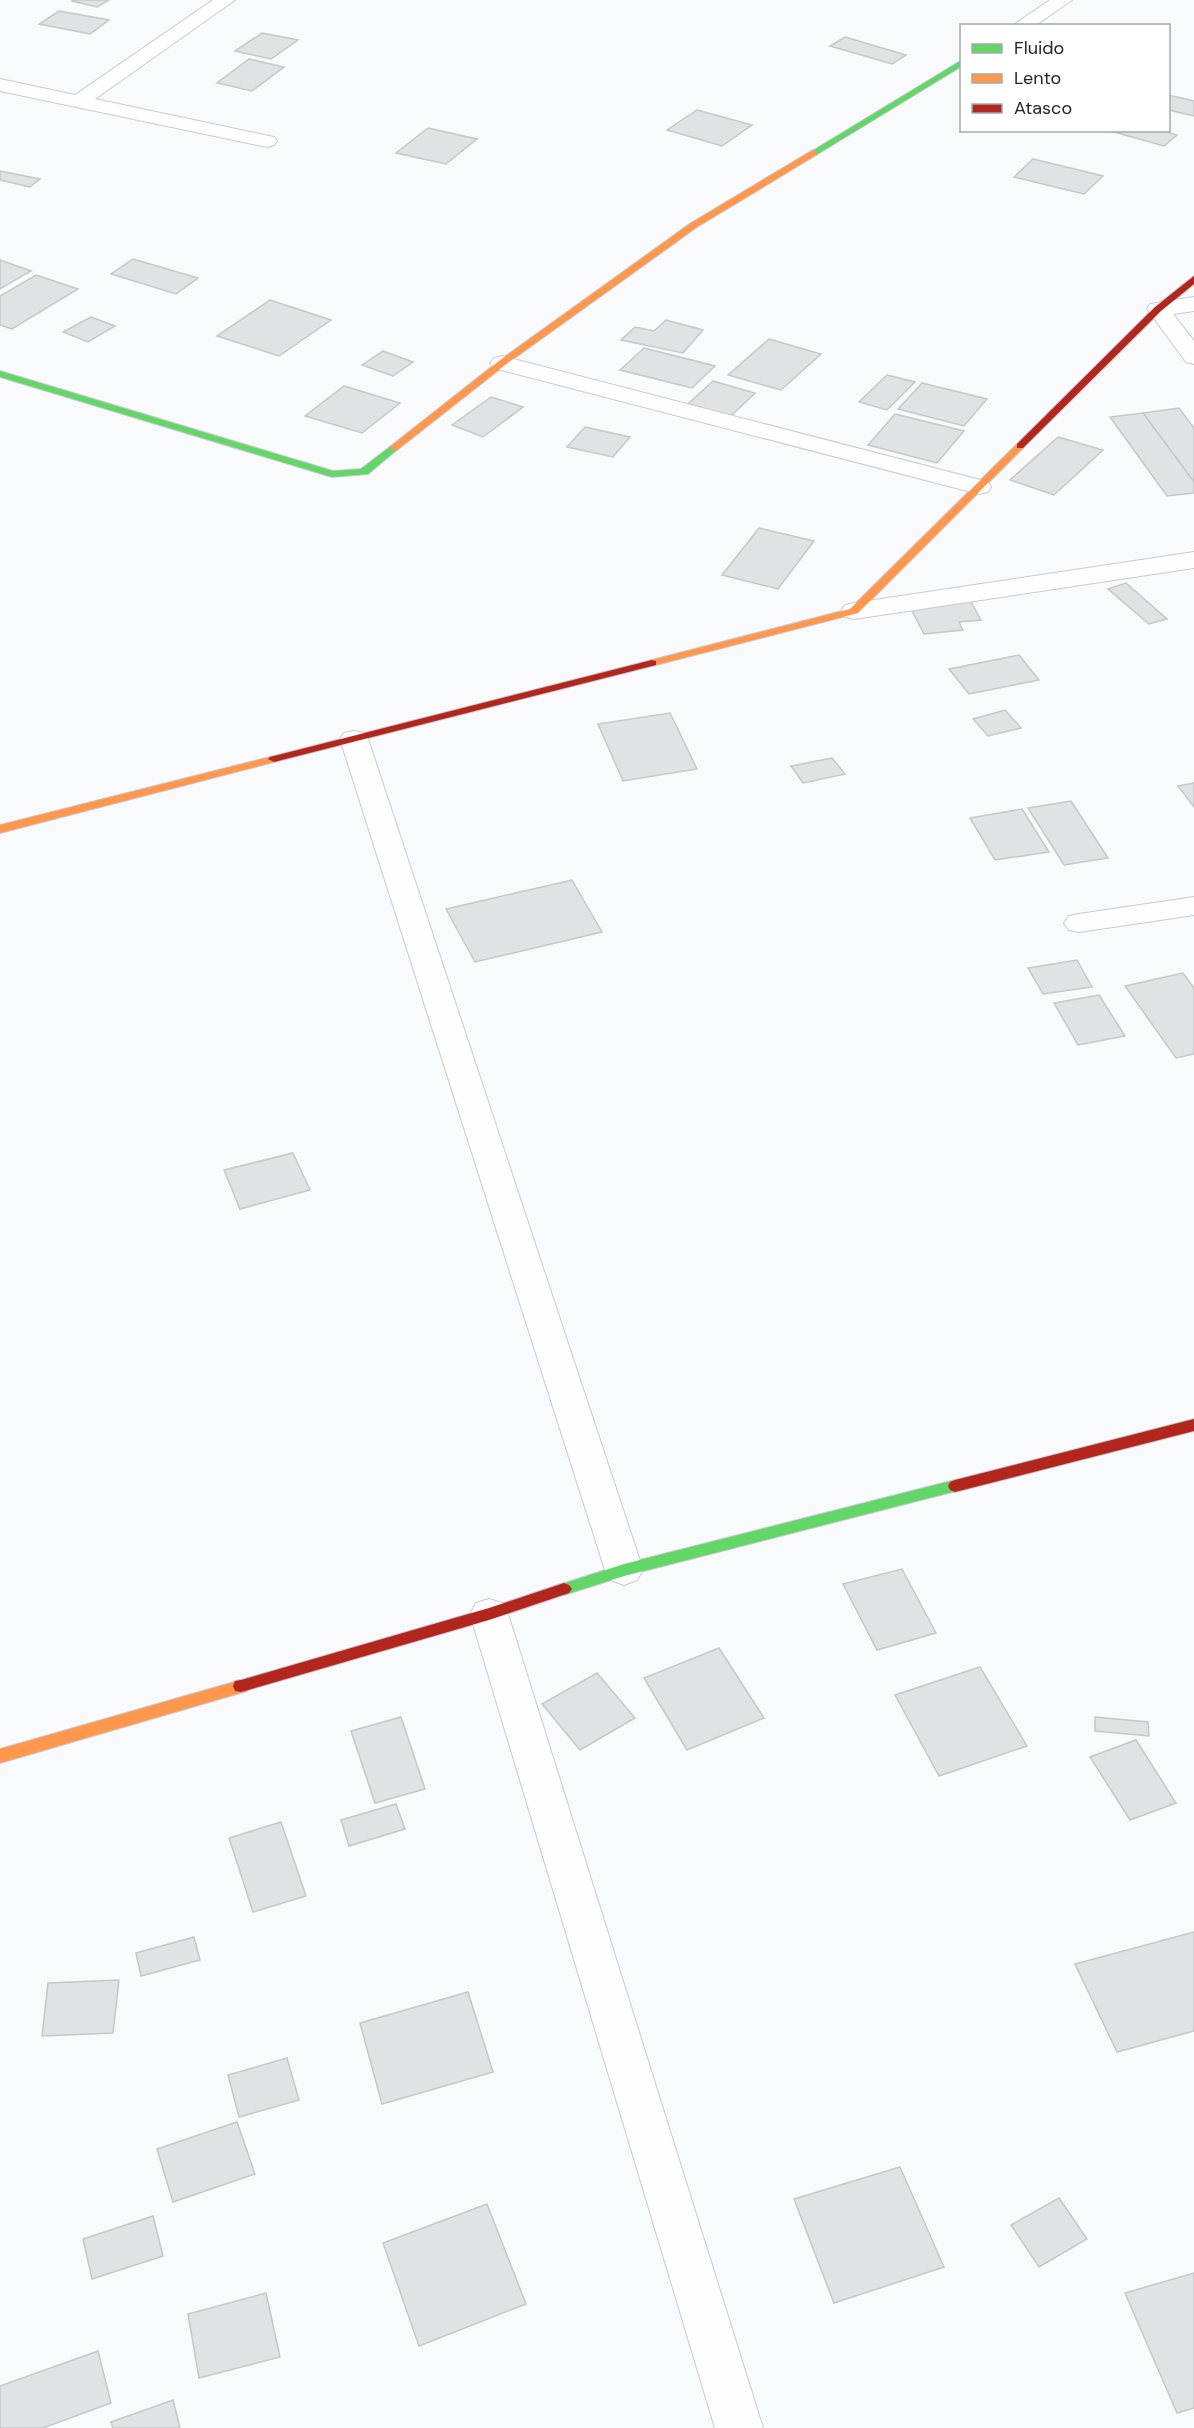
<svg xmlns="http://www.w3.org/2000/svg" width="1194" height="2428" viewBox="0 0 1194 2428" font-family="'DM Sans',sans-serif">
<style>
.building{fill:#e1e2e5;stroke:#c6c7ca;stroke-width:1.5}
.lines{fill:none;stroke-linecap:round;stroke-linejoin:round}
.street-casing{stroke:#cacace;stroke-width:2}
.fast-casing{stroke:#cacace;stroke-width:2}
.slow-casing{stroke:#cacace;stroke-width:2}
.jam-casing{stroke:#cacace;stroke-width:2}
.street{fill:#fefeff;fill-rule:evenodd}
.fast{fill:#63d668;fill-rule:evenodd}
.slow{fill:#ff974d;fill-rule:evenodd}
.jam{fill:#b3261e;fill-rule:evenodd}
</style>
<rect width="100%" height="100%" fill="#f9fafe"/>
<g class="building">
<path d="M74 0H109L97 7 72 1Z"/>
<path d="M59 11 109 20 90 34 39 24Z"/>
<path d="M262 33 298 40 271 59 235 51Z"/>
<path d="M845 37 906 55 892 64 830 46Z"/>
<path d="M249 59 284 67 252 91 217 83Z"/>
<path d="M1168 95 1194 101V116L1168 110Z"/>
<path d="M697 110 752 125 722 146 667 130Z"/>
<path d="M428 128 477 139 446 164 396 153Z"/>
<path d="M1107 130H1161L1177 135 1164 146Z"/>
<path d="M1033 159 1103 176 1084 194 1014 177Z"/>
<path d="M0 171 40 179 30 187 0 180Z"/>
<path d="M133 259 198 278 176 294 111 274Z"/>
<path d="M0 260 31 271 0 289Z"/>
<path d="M36 275 78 289 12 329 0 325V296Z"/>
<path d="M270 300 331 320 279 356 217 336Z"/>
<path d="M91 317 115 326 88 342 63 332Z"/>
<path d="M666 320 703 330 683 353 621 340 635 327 654 331Z"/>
<path d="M769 339 821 354 781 390 728 375Z"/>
<path d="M644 348 715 366 692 388 620 370Z"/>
<path d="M383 351 413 362 393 376 362 365Z"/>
<path d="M887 375 915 382 887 410 859 402Z"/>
<path d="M713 381 755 393 731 416 688 404Z"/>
<path d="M922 383 987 399 964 426 898 409Z"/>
<path d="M344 386 400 403 362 433 305 416Z"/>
<path d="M491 397 523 407 483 437 452 425Z"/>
<path d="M1179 408 1194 428V482L1143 413Z"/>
<path d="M1143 413 1194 482V493L1167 496 1110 417Z"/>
<path d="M895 414 964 431 937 463 868 445Z"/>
<path d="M585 427 630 437 613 457 567 447Z"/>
<path d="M1058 437 1103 450 1054 495 1010 480Z"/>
<path d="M759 528 814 541 778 589 722 575Z"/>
<path d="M1126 583 1167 619 1149 624 1108 589Z"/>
<path d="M970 600 981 620 959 622 963 630 924 634 910 607Z"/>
<path d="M1019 655 1039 680 969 694 949 669Z"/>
<path d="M1005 710 1021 728 988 736 973 719Z"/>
<path d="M670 713 697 769 623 781 598 724Z"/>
<path d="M832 758 845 774 803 783 791 766Z"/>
<path d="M1194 783V807L1178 786Z"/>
<path d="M1071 801 1108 858 1064 865 1028 808Z"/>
<path d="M1022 809 1049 852 995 860 970 818Z"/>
<path d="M572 880 602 932 475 962 446 909Z"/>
<path d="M1077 960 1092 987 1043 994 1028 968Z"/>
<path d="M1183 973 1194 988V1054L1176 1058 1125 986Z"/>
<path d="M1099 995 1125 1036 1078 1045 1054 1003Z"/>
<path d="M293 1153 310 1190 240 1209 224 1170Z"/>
<path d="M902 1569 936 1633 877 1650 843 1584Z"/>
<path d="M719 1648 764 1718 687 1750 644 1678Z"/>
<path d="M980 1667 1027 1746 939 1776 895 1695Z"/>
<path d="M597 1673 635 1718 580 1750 542 1704Z"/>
<path d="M401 1717 425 1789 375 1803 351 1731Z"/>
<path d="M1095 1717 1148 1722 1149 1736 1095 1731Z"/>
<path d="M1136 1740 1176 1803 1130 1820 1090 1757Z"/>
<path d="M396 1804 405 1829 349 1846 341 1820Z"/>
<path d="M281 1822 306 1896 253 1912 229 1838Z"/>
<path d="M1194 1932V2031L1117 2052 1075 1964Z"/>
<path d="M194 1937 200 1960 141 1976 136 1953Z"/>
<path d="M119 1980 113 2033 42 2036 48 1983Z"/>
<path d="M468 1992 493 2072 382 2104 360 2023Z"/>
<path d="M287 2058 299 2100 239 2117 228 2075Z"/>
<path d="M237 2122 255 2174 173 2202 157 2149Z"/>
<path d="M900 2167 944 2267 834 2303 794 2199Z"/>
<path d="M1059 2198 1087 2239 1039 2267 1011 2225Z"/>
<path d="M487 2204 526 2304 419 2346 383 2243Z"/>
<path d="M153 2216 163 2256 92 2279 83 2239Z"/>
<path d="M1194 2273V2408L1177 2413 1125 2293Z"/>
<path d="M266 2293 280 2357 199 2378 188 2314Z"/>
<path d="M98 2351 111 2403 43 2428H0V2386Z"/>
<path d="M173 2400 180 2428H113L111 2422Z"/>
</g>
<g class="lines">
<defs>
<g id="street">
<path d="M213 0H235L95 99 274 137 277 141 274 145 267 147 0 91V79L75 95Z"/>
<path d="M1050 0H1072L1035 26H1012Z"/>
<path d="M1194 297V311L1173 314 1194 341V364L1186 362 1147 309 1150 304Z"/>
<path d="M502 356 988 482 991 487 988 492 979 494 494 368 490 363 494 358Z"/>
<path d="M1194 552V568L854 619 845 617 841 611 845 605 854 603Z"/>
<path d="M354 731 364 733 368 739 643 1570 637 1580 624 1585 611 1580 605 1570 340 739 344 733Z"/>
<path d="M1194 897V915L1079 932 1069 930 1064 923 1069 916 1079 914Z"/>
<path d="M489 1599 502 1603 508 1614 763 2428H715L470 1614 476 1603Z"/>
</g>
<g id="fast">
<path d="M962 60V66L816 155 809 153Z"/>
<path d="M0 371 333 471 361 469 391 446 399 448 368 474 332 477 0 377Z"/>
<path d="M955 1480 960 1482 962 1486 960 1490 624 1576 564 1595 559 1593 556 1589 559 1585 624 1564Z"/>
</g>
<g id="slow">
<path d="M813 150 817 153 816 155 697 227 505 365 397 450H391V446L499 361 691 223Z"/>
<path d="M1020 443 1023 444V448L858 613 652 666 647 663 648 661 850 609 1017 444Z"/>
<path d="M274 756 280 759 278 761 0 833V825Z"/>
<path d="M241 1680 247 1681 249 1686 247 1691 0 1763V1749Z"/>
</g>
<g id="jam">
<path d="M1194 276V284L1161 311 1023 448H1017V444L1155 307Z"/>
<path d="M652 660 656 661V665L274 762 268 759 270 757Z"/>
<path d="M1194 1419V1431L955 1492 950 1490 948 1486 950 1482 955 1480Z"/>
<path d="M564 1583 569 1585 572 1589 569 1593 489 1620 241 1692 235 1691 233 1686 235 1681 241 1680 489 1608Z"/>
</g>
</defs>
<use href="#street" class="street-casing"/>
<use href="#fast" class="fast-casing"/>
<use href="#slow" class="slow-casing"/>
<use href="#jam" class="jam-casing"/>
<use href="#street" class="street"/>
<use href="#fast" class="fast"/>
<use href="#slow" class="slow"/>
<use href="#jam" class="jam"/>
</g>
<rect x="960" y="24" width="210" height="108" fill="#ffffff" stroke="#a7a8a9" stroke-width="1.5"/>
<rect x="972" y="44" width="30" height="9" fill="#63d668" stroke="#a7a8a9" stroke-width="1.5"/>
<text x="1014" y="54" font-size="18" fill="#242528">Fluido</text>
<rect x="972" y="74" width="30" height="9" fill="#ff974d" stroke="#a7a8a9" stroke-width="1.5"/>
<text x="1014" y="84" font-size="18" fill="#242528">Lento</text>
<rect x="972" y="104" width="30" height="9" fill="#b3261e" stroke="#a7a8a9" stroke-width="1.5"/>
<text x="1014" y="114" font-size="18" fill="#242528">Atasco</text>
</svg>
